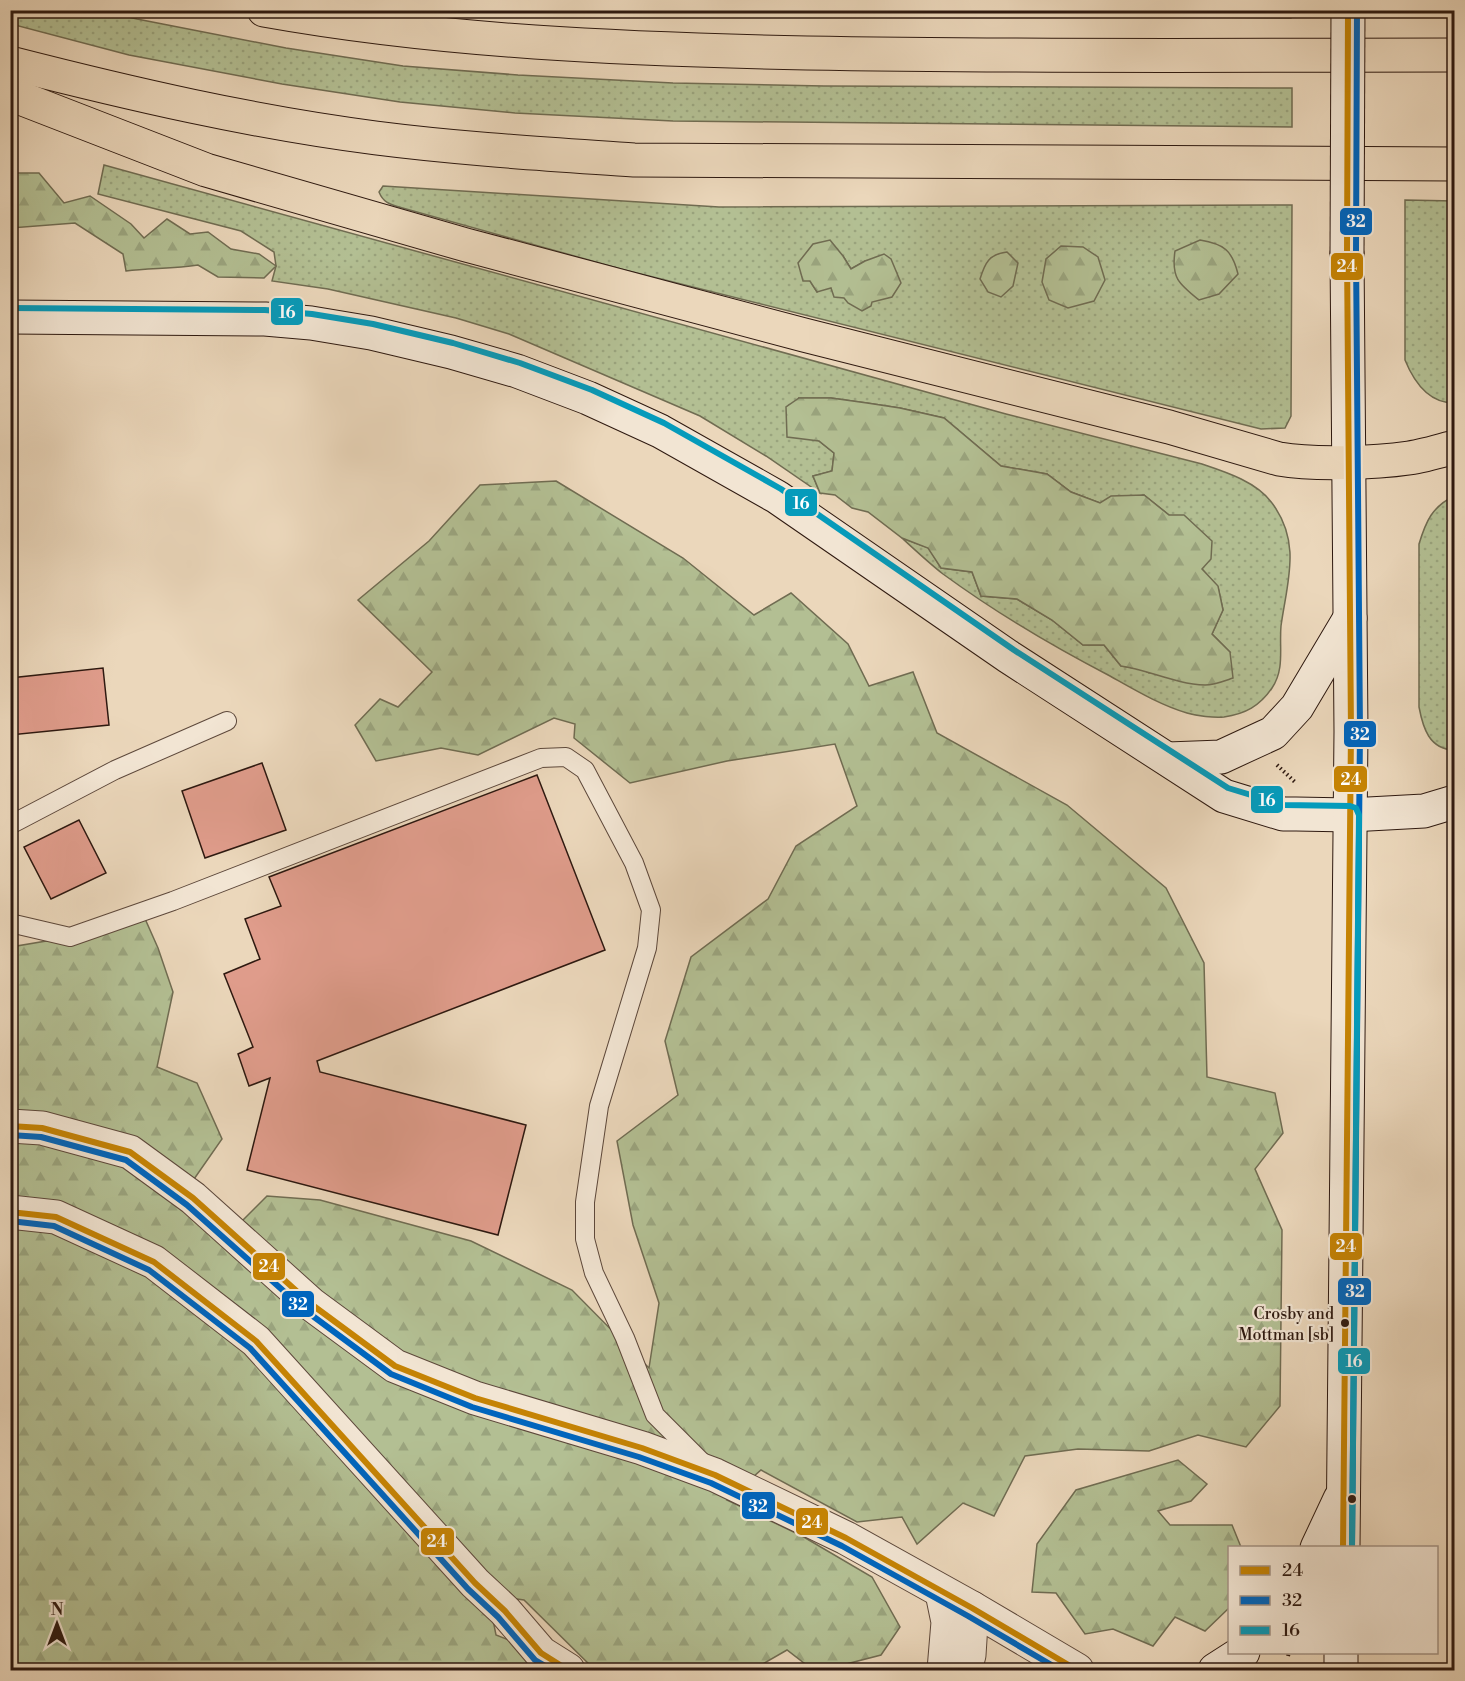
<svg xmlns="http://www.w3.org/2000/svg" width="1465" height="1681" viewBox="0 0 1465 1681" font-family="'Libre Bodoni',serif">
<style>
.grass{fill:url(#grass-dots);stroke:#706c52;stroke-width:1.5;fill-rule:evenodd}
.forest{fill:url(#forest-firs);stroke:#706c52;stroke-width:1.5}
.building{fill:#df9c8b;stroke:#2e1910;stroke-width:1.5}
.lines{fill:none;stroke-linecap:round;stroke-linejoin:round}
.lane-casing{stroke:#5d483b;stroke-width:20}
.street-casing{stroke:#5d483b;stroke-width:35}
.secondary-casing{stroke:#2e1910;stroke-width:35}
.highway-casing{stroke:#2e1910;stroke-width:35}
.path{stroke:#2e1910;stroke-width:4;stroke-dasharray:1.5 3;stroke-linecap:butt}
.lane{stroke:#f2e5d3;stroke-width:18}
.street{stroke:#f2e5d3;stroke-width:33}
.secondary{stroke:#f2e5d3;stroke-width:33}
.highway{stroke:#ebd7bb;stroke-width:33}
.secondary-bridge-casing{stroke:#2e1910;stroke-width:35;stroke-linecap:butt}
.secondary-bridge{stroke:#f2e5d3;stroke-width:33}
.bus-1-casing{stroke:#f2e5d3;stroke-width:10}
.bus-2-casing{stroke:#f2e5d3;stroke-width:10}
.bus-3-casing{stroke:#f2e5d3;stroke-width:10}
.bus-1{stroke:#c58304;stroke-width:6}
.bus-2{stroke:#0065bd;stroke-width:6}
.bus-3{stroke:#059bbb;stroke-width:6}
.bus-dot{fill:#2e1910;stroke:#f2e5d3;stroke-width:2}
.labels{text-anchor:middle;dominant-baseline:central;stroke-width:4.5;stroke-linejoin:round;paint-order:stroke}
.bus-label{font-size:16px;fill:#2e1910;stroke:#f2e5d3;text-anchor:end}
.line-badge{stroke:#f2e5d3;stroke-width:2}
.badge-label{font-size:16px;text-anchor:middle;font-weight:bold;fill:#fff}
</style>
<defs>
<pattern id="grass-dots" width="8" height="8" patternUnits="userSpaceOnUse" patternTransform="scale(1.5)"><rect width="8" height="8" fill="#b3bf93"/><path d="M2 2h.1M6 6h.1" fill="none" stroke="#9aa47e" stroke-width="1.8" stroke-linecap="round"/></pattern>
<pattern id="forest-firs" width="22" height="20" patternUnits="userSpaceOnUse" patternTransform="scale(1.5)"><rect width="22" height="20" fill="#b3bf93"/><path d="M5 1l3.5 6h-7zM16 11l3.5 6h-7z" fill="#9aa47e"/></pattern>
</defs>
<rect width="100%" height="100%" fill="#ebd7bb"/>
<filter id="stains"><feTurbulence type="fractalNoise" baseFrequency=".00333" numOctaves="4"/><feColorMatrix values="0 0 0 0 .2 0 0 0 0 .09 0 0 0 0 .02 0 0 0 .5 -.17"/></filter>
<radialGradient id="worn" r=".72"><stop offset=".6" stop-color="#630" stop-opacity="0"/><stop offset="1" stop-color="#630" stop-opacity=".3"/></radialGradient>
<g class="grass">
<path d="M1405 10 1454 11V15L1404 14Z"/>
<path d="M10 11H103L137 19 286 48 403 66 518 75 673 83 824 86 1292 88V127L673 121 515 113 400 102 282 84 129 55 11 24Z"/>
<path d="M1292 11 1291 18 682 11 1292 10Z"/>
<path d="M104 165 1006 414 1202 464C1226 472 1257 482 1272 503 1302 543 1287 582 1281 626 1279 647 1285 669 1272 688 1260 706 1245 714 1224 717 1214 718 1197 716 1187 713 1160 705 1135 690 1110 676 1052 646 995 612 943 574 929 563 915 550 902 538L929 548 941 568 972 572 981 596 1017 599 1052 620 1083 645H1104L1121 666 1142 669 1149 673 1230 652 1212 634 1223 610 1218 587 1202 569 1169 515 1144 495 1100 503 1071 492 1047 474 1001 466 944 418 900 408 867 403 831 398H799L819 441 834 453 832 471 813 476 820 493 766 456 700 416 509 334 456 318 328 289 272 281 276 266 274 252 241 231 98 194Z"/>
<path d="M383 186 719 207 1292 205 1291 416 1285 428 1261 429 621 269 399 207C389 204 383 202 379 192ZM843 256 851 269 865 261 817 292 810 281Z"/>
<path d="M1405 200 1454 201V403C1428 403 1414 382 1405 360Z"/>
<path d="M1454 496 1453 658 1454 750C1429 749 1423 728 1419 707V544C1426 521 1432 507 1454 496Z"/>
</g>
<g class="forest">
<path d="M11 169 15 173H39L64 203 90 196 131 224 144 238 167 219 190 234 208 232 231 249 259 254 276 266 264 278 218 277 198 265C174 269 150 268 126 271L123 254 75 223 11 228Z"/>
<path d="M830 240 843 256 851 269 865 261 884 254 891 259 901 283 892 297 872 302 871 306 862 311 848 303 844 298 834 297 831 288 817 292 810 281H803L798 263 813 244Z"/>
<path d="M1200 240C1224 244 1232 250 1238 274L1219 294 1199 300C1179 284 1171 278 1175 251Z"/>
<path d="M1061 246 1083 247 1098 257 1105 280 1094 301 1068 308 1049 300 1042 282 1046 259Z"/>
<path d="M1007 252 1018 263 1013 286 1001 297 988 292 980 279C985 263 989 254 1007 252Z"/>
<path d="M799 398H831L867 403 900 408 944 418 1001 466 1047 474 1071 492 1100 503 1111 496 1144 495 1169 515H1184L1212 541 1211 559 1202 569 1218 586 1223 610 1212 634 1230 652 1233 678C1224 681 1214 685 1205 685 1175 684 1149 670 1121 666L1104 645H1083L1052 620 1017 599 981 596 972 572 941 568 928 548 902 538 868 512 852 508 835 495 820 493 813 476 832 471 834 453 819 441 787 437 786 407Z"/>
<path d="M556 481 683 558 754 615 791 593 848 644 869 686 913 672 937 733 1067 805 1166 888 1204 963 1207 1077 1275 1093 1283 1133 1255 1169 1282 1230 1280 1406 1246 1447 1198 1435 1149 1451 1078 1449 1025 1456 994 1516 963 1503 917 1544 902 1517 857 1522 761 1470 727 1500 802 1536 872 1577 900 1627 881 1655 823 1670H813L787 1650 752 1670H595L524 1600 488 1595 496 1635 519 1644 530 1665 537 1670H11V947L70 937 142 912 158 948 173 992 157 1067 197 1083 222 1139 185 1192 231 1232 267 1196 320 1200 471 1241 572 1290 649 1368 659 1303 633 1225 617 1141 678 1095 665 1041 691 957 768 899 796 846 857 806 835 744 727 761 630 783 574 738 575 724 554 718 478 755 441 748 376 761 355 725 380 699 398 707 432 672 358 600 429 541 480 485Z"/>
<path d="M1178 1460 1207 1484 1191 1501 1158 1511 1170 1525H1232L1241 1547 1230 1548 1229 1608 1205 1631 1175 1617 1153 1646 1113 1629 1085 1634 1056 1593 1032 1592 1037 1544 1076 1490Z"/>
</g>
<g class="building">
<path d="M103 668 109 725 10 735V678Z"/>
<path d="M262 763 286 830 205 858 182 791Z"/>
<path d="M537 775 605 950 317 1061 320 1072 526 1125 498 1235 247 1170 270 1078 249 1086 238 1054 253 1047 224 974 260 959 245 919 281 906 269 877Z"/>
<path d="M79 820 106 873 51 899 24 847Z"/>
</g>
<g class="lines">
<defs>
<g id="lane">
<path d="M10 825 115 770 227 721"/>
<path d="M10 923 70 937 173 901 541 758 566 757 585 770 634 863 651 910 647 948 599 1106 585 1202V1239L594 1273 625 1338 655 1415 703 1463"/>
</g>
<g id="street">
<path d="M10 1126 42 1128 130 1152 193 1198 311 1304 395 1366 475 1398 642 1448 715 1475 846 1538 972 1608 1077 1670"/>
<path d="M10 1212 56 1217 154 1262 256 1341 475 1583 505 1611 541 1653 568 1670"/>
<path d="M942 1593 948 1622 944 1670"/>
<path d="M965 1670 969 1655 972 1608"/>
</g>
<g id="secondary">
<path d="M10 317 265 319 311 323 371 333 451 352 517 371 588 398 660 431 777 497 1009 657 1224 796 1283 814H1296L1350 815 1424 811 1454 802"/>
<path d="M1168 759 1221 757 1273 733 1297 707 1350 618"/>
<path d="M1317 1548 1340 1499"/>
<path d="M1343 1548 1351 732 1347 254"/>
<path d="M1215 1670 1243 1652"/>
<path d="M1341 1670V1652"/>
</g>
<g id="highway">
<path d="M264 10C443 42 626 49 807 53 1023 57 1239 55 1454 55"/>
<path d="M10 63C131 94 252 122 376 138 462 149 548 154 634 160L1454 164"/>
<path d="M10 94 206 170 466 245 804 335 1169 427 1279 459C1313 465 1375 463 1409 458 1424 456 1440 451 1454 447"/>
</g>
</defs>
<use href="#lane" class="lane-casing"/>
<use href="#street" class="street-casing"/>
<use href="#secondary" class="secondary-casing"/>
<use href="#highway" class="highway-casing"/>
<g class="path">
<path d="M1277 765 1296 783"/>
<path d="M1288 1656 1289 1652"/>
</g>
<use href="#lane" class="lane"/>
<use href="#street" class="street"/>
<use href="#secondary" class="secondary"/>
<use href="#highway" class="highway"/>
<defs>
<path id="secondary-bridge" d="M1347 254 1348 10"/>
</defs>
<use href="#secondary-bridge" class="secondary-bridge-casing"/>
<use href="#secondary-bridge" class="secondary-bridge"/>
<defs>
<g id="bus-1">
<path d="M10 1126 42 1128 130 1152 193 1198 311 1304 395 1366 475 1398 642 1448 715 1475 846 1538 972 1608 1077 1670"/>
<path d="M10 1212 56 1217 154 1262 256 1341 475 1583 505 1611 541 1653 568 1670"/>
<path d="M1343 1548 1351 732 1347 254 1348 10"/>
</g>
<g id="bus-2">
<path d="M10 1135 41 1137 126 1160 187 1205 306 1311 391 1374 472 1407 639 1457 711 1483 842 1546 968 1616 1060 1670"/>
<path d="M10 1221 54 1226 149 1270 250 1348 468 1589 498 1617 535 1660 552 1670"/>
<path d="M1352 1548 1360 732 1356 254 1357 10"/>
</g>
<path id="bus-3" d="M10 308 265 310 312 314 373 324 453 343 520 363 592 390 664 423 781 489 1014 650 1228 788 1284 805 1350 806 1356 808 1359 815 1352 1548"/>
</defs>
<use href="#bus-1" class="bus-1-casing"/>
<use href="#bus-2" class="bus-2-casing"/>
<use href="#bus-3" class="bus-3-casing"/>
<use href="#bus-1" class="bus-1"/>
<use href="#bus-2" class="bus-2"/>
<use href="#bus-3" class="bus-3"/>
</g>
<g class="bus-dot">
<circle cx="1345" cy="1323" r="5"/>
<circle cx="1352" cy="1499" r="5"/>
</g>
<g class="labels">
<g class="bus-label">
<text x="1334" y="1314">Crosby and<tspan x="1334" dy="21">Mottman [sb]</tspan></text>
</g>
</g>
<g class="line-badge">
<rect x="1339" y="207" width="34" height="29" rx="6" fill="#0065bd"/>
<rect x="1330" y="252" width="34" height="29" rx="6" fill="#c58304"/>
<rect x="270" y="297" width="34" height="29" rx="6" fill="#059bbb"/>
<rect x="784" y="488" width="34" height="29" rx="6" fill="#059bbb"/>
<rect x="1343" y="720" width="34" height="28" rx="6" fill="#0065bd"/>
<rect x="1333" y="765" width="35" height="28" rx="6" fill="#c58304"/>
<rect x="1250" y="785" width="34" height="29" rx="6" fill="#059bbb"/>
<rect x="1329" y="1232" width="34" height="29" rx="6" fill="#c58304"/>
<rect x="252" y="1252" width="34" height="29" rx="6" fill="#c58304"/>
<rect x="1337" y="1277" width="35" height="29" rx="6" fill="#0065bd"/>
<rect x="281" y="1290" width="34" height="28" rx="6" fill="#0065bd"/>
<rect x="1337" y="1347" width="34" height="28" rx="6" fill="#059bbb"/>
<rect x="741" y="1491" width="35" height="29" rx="6" fill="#0065bd"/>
<rect x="795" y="1507" width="34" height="29" rx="6" fill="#c58304"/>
<rect x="420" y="1527" width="35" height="29" rx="6" fill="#c58304"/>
</g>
<g class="badge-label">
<text x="1356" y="227">32</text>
<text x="1347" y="272">24</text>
<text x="287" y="318">16</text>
<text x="801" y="509">16</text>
<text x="1360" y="740">32</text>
<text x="1351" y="785">24</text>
<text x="1267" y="806">16</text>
<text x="1346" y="1252">24</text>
<text x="269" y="1272">24</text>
<text x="1355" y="1297">32</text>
<text x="298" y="1310">32</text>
<text x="1354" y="1367">16</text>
<text x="758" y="1512">32</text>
<text x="812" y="1528">24</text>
<text x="437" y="1547">24</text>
</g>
<rect width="1465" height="1681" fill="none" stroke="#ebd7bb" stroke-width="36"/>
<rect x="12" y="12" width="1441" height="1657" fill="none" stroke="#2e1910" stroke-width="3"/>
<rect x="18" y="18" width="1429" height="1645" fill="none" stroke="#2e1910" stroke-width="1.5"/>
<rect x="1228" y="1546" width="210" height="108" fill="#f2e5d3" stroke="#a49385" stroke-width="1.5"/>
<rect x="1240" y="1566" width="30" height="9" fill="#c58304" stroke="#a49385" stroke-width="1.5"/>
<text x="1282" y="1576" font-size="18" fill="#2e1910">24</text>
<rect x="1240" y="1596" width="30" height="9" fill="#0065bd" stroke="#a49385" stroke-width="1.5"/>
<text x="1282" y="1606" font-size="18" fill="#2e1910">32</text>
<rect x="1240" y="1626" width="30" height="9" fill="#059bbb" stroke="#a49385" stroke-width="1.5"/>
<text x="1282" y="1636" font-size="18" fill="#2e1910">16</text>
<g transform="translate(57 1624)" stroke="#f2e5d3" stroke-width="4.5" paint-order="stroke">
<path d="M0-4.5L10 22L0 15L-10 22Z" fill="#2e1910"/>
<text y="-9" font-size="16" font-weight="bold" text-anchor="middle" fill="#2e1910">N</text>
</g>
<rect width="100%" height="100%" filter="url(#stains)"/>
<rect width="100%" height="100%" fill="url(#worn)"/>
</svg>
